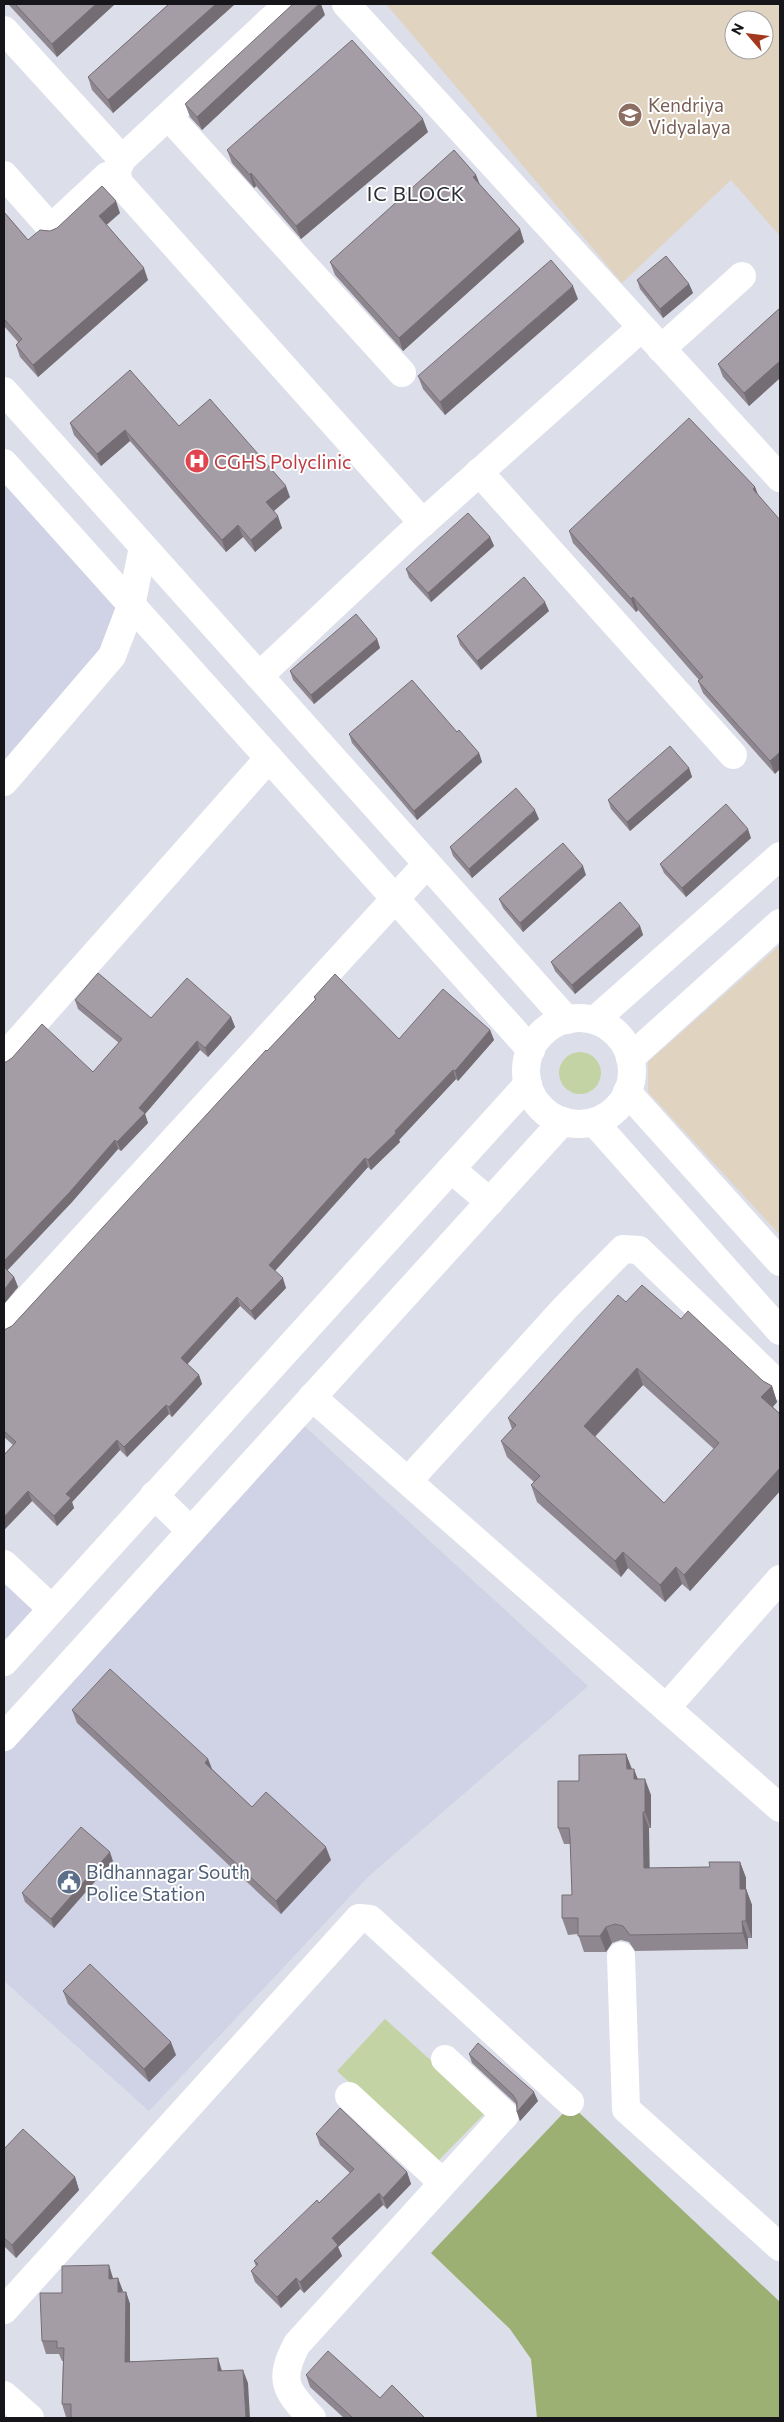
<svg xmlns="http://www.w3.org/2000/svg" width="784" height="2422" viewBox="0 0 784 2422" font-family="Commissioner,sans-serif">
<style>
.built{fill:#d0d2e5}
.education{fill:#e0d3c0;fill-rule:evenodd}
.green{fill:#c3d3a3}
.forest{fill:#9cb073}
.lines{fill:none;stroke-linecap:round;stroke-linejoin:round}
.minor{stroke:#fff;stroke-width:28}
.wall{fill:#8e878f;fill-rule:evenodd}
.shaded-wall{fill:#746e74}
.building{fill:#a59da6;stroke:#746e74;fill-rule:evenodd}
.labels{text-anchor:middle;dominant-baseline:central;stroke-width:4;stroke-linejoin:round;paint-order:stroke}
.education-label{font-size:19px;fill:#785e54;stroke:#fff;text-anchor:start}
.health-label{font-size:19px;fill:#be3a42;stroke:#fff;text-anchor:start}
.service-label{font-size:19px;fill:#4e5e75;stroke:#fff;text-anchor:start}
.neighbourhood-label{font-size:20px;letter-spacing:1px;fill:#2c2e36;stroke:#fff}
</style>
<rect width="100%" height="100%" fill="#dcdeea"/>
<g class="built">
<path d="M4 476 138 626 4 773Z"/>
<path d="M302 1424 588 1686 369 1876 149 2111 4 1981V1754L103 1639Z"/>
<path d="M4 1577 38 1608 4 1646Z"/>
</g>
<g class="education">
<path d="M386 4H780V236L731 180 622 283ZM734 20H764V50H734Z"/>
<path d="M780 945V1235L648 1092V1062Z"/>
</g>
<g class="green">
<circle cx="580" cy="1073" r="21"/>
<path d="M385 2019 487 2111 437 2162 337 2071Z"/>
</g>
<path class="forest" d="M571 2105 780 2302V2418H537L531 2359 510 2329 431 2253Z"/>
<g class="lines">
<g class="minor">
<path d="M288 4 122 159 116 173 120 184 423 523"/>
<path d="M346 4 780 478"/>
<path d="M4 30 122 159"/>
<path d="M169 117 402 373"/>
<path d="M4 175 51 228 107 176 116 173"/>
<path d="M661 349 742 276"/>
<path d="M4 391 567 1020"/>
<path d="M4 463 531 1050"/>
<path d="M479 472 733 755"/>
<path d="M259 676 407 537 641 328"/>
<path d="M4 782 112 656 131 606 143 547"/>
<circle cx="579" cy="1071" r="53"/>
<path d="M595 1020 780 856"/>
<path d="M4 1057 269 758"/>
<path d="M630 1058 780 923"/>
<path d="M627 1092 780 1262"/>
<path d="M594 1122 780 1331"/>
<path d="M451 1169 490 1202"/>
<path d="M4 1325 427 864"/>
<path d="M312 1397 780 1808"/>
<path d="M408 1481 565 1308 623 1249 639 1250 780 1386"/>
<path d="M154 1495 191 1531"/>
<path d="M4 1564 52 1609"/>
<path d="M4 1662 528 1084"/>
<path d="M666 1708 780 1579"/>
<path d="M4 1737 563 1121"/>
<path d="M621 1956 626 2109 780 2247"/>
<path d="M349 2096 442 2182"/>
<path d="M4 2310 359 1918 370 1919 570 2102"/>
<path d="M4 2395 30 2418"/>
<path d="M312 2418C285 2390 278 2380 297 2344L505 2115 445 2059"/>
</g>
</g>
<g class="wall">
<path d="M8 4H115L57 57Z"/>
<path d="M169 4H235L113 113 92 90 88 77Z"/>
<path d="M325 15 202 130 190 117 185 104Z"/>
<path d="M428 132 301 239 256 186 254 188 232 163 227 150Z"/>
<path d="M476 175 480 185 520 229 524 242 403 351 335 275 330 262Z"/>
<path d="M4 212 28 240 50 231 120 213 106 225 148 280 38 377 20 357 16 345 18 342 4 326Z"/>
<path d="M637 280 689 284 693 293 663 318 640 289Z"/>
<path d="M578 299 445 415 423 389 418 376Z"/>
<path d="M780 308V378L749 406 723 377 718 364Z"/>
<path d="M70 423 179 426 290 497 274 511 282 528 255 552 243 537 226 552 130 441 101 466 74 435Z"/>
<path d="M755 487 758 495 775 774 703 693 698 681 699 680 638 610 636 612 573 543 569 531Z"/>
<path d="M490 537 494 546 431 602 409 578 406 569Z"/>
<path d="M549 611 481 670 460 645 457 636Z"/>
<path d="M377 639 380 648 314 704 293 680 290 671Z"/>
<path d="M457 732 479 753 482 762 417 820 352 743 349 734Z"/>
<path d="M689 768 692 777 630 831 611 809 608 800Z"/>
<path d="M539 819 472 878 453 856 450 847Z"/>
<path d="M751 838 686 897 664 873 660 864Z"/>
<path d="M586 875 523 932 503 908 499 899Z"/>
<path d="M640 926 643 935 575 994 555 971 551 962Z"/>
<path d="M314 997 399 1039 490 1030 494 1040 458 1081 456 1079 399 1140 400 1142 371 1170 368 1167 275 1271 286 1288 255 1320 240 1306 187 1364 199 1375 202 1384 172 1417 169 1414 127 1457 120 1450 72 1502 74 1508 57 1526 32 1501 5 1529 4 1528V1455L13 1445 4 1437V1330L12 1326 315 1000Z"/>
<path d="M75 1000 151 1018 231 1017 235 1027 208 1057 200 1050 145 1114 148 1123 121 1151 118 1149 72 1202 7 1270 14 1277 18 1287 4 1304V1062L93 1072 119 1043 78 1009Z"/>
<path d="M626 1302 681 1319 763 1381 772 1386 777 1402 773 1407 780 1414V1491L690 1591 682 1584 665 1602 628 1568 621 1577 537 1502 531 1485 534 1482 507 1457 501 1441 512 1429 508 1418ZM643 1385 714 1449 664 1503 595 1437Z"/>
<path d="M72 1710 208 1759 212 1769 252 1807 331 1860 281 1914 77 1723Z"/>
<path d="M626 1754 632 1769 638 1779 651 1795V1828H649V1868L710 1867 740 1862 746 1878V1889L752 1905V1938H748V1949L635 1951 629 1942 621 1940 612 1943 606 1952H584L578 1934 568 1935 562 1918 572 1895 571 1844H564L558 1828 579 1781Z"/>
<path d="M113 1861 54 1928 25 1902 22 1893Z"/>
<path d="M63 1991 176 2055 149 2082 68 2004Z"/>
<path d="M469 2054 538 2101 520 2121 517 2112 516 2104 472 2063Z"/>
<path d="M316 2134 407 2172 411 2184 387 2209 383 2205 338 2247 342 2256 304 2293 300 2289 281 2308 255 2282 251 2271 256 2266 254 2261 319 2203 350 2173 320 2145Z"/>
<path d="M4 2149 75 2177 79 2190 16 2258 4 2246Z"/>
<path d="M113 2278 123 2292H126L130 2304V2361L222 2371 248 2383 71 2417H66L62 2404 63 2361H62L59 2354H46L42 2341 62 2293Z"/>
<path d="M306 2375 425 2418H344L310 2387Z"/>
</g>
<g class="shaded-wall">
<path d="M96 4H115L57 57 52 44Z"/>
<path d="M216 4H235L113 113 108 100Z"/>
<path d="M319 4H321L325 15 202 130 197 117Z"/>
<path d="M423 119 428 132 301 239 296 226Z"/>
<path d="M251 173 256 186 254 188 250 175Z"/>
<path d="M476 175 481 188 473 177Z"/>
<path d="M116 201 120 213 103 228 99 216Z"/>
<path d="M520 229 524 242 403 351 399 338Z"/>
<path d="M144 268 148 280 38 377 33 365Z"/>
<path d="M689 284 693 293 663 318 660 309Z"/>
<path d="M573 286 578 299 445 415 440 402Z"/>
<path d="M780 361V378L749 406 744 393Z"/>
<path d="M125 430 130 441 101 466 97 454Z"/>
<path d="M286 486 290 497 270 514 266 502Z"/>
<path d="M755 487 760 500 753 489Z"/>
<path d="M278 516 282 528 255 552 251 540Z"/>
<path d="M238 525 243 537 226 552 222 540Z"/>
<path d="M490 537 494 546 431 602 428 593Z"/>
<path d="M633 597 638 610 636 612 631 599Z"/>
<path d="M545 602 549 611 481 670 477 661Z"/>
<path d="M377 639 380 648 314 704 311 695Z"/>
<path d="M780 752V769L775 774 770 761Z"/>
<path d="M479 753 482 762 417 820 414 811Z"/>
<path d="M689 768 692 777 630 831 627 822Z"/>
<path d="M535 810 539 819 472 878 469 869Z"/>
<path d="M748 829 751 838 686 897 682 888Z"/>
<path d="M583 866 586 875 523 932 520 923Z"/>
<path d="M640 926 643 935 575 994 572 985Z"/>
<path d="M231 1017 235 1027 208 1057 205 1048Z"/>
<path d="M490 1030 494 1040 458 1081 455 1071Z"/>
<path d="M197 1041 200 1050 145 1114 148 1123 121 1151 117 1142 139 1108Z"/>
<path d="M453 1070 456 1079 399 1140 400 1142 371 1170 368 1160Z"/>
<path d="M115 1140 118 1149 72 1202 4 1274V1261Z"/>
<path d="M365 1158 368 1167 272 1274 269 1265Z"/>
<path d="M14 1277 18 1287 4 1304V1290Z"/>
<path d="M283 1278 286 1288 255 1320 251 1311Z"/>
<path d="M237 1297 240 1306 184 1368 181 1358Z"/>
<path d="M637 1368 643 1385 589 1442 584 1426Z"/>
<path d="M199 1375 202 1384 172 1417 169 1407Z"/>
<path d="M772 1386 777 1402 767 1413 761 1397Z"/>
<path d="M166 1405 169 1414 127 1457 124 1447Z"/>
<path d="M117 1440 120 1450 72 1502 74 1508 57 1526 54 1516 66 1494Z"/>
<path d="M780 1468V1491L690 1591 684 1575Z"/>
<path d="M28 1491 32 1501 5 1529 4 1526V1517Z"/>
<path d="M623 1552 628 1568 621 1577 615 1561Z"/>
<path d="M676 1567 682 1584 665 1602 660 1585Z"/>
<path d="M626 1754 632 1770 627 1769Z"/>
<path d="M208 1759 213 1772 205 1763Z"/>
<path d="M634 1769 640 1785 634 1779Z"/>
<path d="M645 1779 651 1795V1828L645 1812Z"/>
<path d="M643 1812 649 1828 650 1885 644 1868Z"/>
<path d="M326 1847 331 1860 281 1914 276 1901Z"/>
<path d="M110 1852 113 1861 54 1928 51 1919Z"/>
<path d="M740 1862 746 1878V1905L740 1889Z"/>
<path d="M746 1889 752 1905V1938L746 1921Z"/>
<path d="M742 1921 748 1938V1949L743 1933Z"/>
<path d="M606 1927 612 1943 606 1952 600 1936Z"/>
<path d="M171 2042 176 2055 149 2082 144 2069Z"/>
<path d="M534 2092 538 2101 520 2121 517 2112Z"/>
<path d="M407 2172 411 2184 387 2209 383 2198Z"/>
<path d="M75 2177 79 2190 16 2258 12 2245Z"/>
<path d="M379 2193 383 2205 338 2247 342 2256 304 2293 300 2282 332 2238Z"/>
<path d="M109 2265 113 2278V2291L109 2279Z"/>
<path d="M118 2278 123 2291 118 2292Z"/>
<path d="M296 2278 300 2289 281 2308 277 2297Z"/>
<path d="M126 2292 130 2304V2375L125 2362Z"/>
<path d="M218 2358 222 2371 223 2384 218 2371Z"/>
<path d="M243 2370 248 2383 250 2418H246Z"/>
</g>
<g class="building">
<path d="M15 4H96L52 44Z"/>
<path d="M169 4H216L108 100 88 77Z"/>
<path d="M293 4H319L197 117 185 104Z"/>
<path d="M352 40 423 119 296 226 251 173 250 175 227 150Z"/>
<path d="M454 150 476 175 473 177 520 229 399 338 330 262Z"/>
<path d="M102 186 116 201 99 216 144 268 33 365 16 345 22 339 4 319V212L28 240 40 230 50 231 57 228Z"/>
<path d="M666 256 689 284 660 309 637 280Z"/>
<path d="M551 260 573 286 440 402 418 376Z"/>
<path d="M780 308V361L744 393 718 364Z"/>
<path d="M130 370 179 426 210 399 286 486 266 502 278 516 251 540 238 525 222 540 125 430 97 454 70 423Z"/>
<path d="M689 418 755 487 753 489 780 520V752L770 761 698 681 703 677 633 597 631 599 569 531Z"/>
<path d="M468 513 490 537 428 593 406 569Z"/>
<path d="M524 577 545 602 477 661 457 636Z"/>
<path d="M356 614 377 639 311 695 290 671Z"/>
<path d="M412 680 457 732 459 730 479 753 414 811 349 734Z"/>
<path d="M670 746 689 768 627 822 608 800Z"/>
<path d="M516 788 535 810 469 869 450 847Z"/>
<path d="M726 804 748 829 682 888 660 864Z"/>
<path d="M563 843 583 866 520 923 499 899Z"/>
<path d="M620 902 640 926 572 985 551 962Z"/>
<path d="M98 973 151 1018 187 978 231 1017 205 1048 197 1041 139 1108 145 1113 117 1142 115 1140 69 1193 4 1261V1062H6L12 1058 42 1024 93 1072 122 1039 75 1000Z"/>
<path d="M335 974 399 1039 443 989 490 1030 455 1071 453 1070 395 1131 396 1133 368 1160 365 1158 269 1265 283 1278 251 1311 237 1297 181 1358 199 1375 169 1407 166 1405 124 1447 117 1440 66 1494 71 1498 54 1516 28 1491 4 1517V1455L16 1442 4 1431V1330L12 1326 266 1050 267 1051 316 999 314 997Z"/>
<path d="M4 1267 14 1277 4 1290Z"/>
<path d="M642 1285 681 1319 688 1311 763 1381 772 1386 761 1397 780 1414V1468L684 1575 676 1567 660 1585 623 1552 615 1561 531 1485 540 1476 501 1441 516 1425 508 1418 618 1295 626 1302ZM637 1368 719 1443 664 1503 584 1426Z"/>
<path d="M110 1669 208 1759 205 1763 252 1807 266 1792 326 1847 276 1901 72 1710Z"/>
<path d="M626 1754 627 1769H634V1779H645V1812H643L644 1868 710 1867 709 1862H740V1889H746V1921H742L743 1933 630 1935 623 1926 615 1924 606 1927 600 1936H578V1918H562V1895H572L570 1838 569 1828H558V1781H579V1755Z"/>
<path d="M81 1827 110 1852 51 1919 22 1893Z"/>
<path d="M90 1964 171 2042 144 2069 63 1991Z"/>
<path d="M478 2043 534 2092 517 2112V2102L513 2095 469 2054Z"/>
<path d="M340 2108 407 2172 383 2198 379 2193 332 2238 338 2245 300 2282 296 2278 277 2297 251 2271 258 2264 254 2261 317 2200 319 2203 354 2169 316 2134Z"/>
<path d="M23 2129 75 2177 12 2245 4 2238V2149Z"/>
<path d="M109 2265V2279L118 2278V2292H126L125 2362 218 2358V2371L243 2370 246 2418H71V2404H62L64 2348H57V2341H42L40 2293H62V2266Z"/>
<path d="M328 2351 380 2398 392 2385 425 2418H353L306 2375Z"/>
</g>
<defs>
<symbol id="school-disc" viewBox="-11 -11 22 22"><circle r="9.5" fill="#8d6e63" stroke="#fff"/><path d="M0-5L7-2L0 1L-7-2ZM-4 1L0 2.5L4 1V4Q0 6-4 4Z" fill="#fff"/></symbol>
<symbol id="hospital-disc" viewBox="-11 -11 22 22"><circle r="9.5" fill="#e0444e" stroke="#fff"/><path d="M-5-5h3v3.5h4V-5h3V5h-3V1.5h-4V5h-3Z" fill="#fff"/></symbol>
<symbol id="civic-disc" viewBox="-11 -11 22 22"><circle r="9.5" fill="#5c6f8a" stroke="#fff"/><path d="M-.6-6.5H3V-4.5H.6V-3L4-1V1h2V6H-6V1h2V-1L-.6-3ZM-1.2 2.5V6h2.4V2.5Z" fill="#fff"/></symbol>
</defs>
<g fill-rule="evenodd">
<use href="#school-disc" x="616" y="101" width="28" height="28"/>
<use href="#hospital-disc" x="183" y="447" width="28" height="28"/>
<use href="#civic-disc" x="55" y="1868" width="28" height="28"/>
</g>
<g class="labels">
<g class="education-label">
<text x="648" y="104">Kendriya<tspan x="648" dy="22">Vidyalaya</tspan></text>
</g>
<g class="health-label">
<text x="214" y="461">CGHS Polyclinic</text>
</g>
<g class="service-label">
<text x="86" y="1871">Bidhannagar South<tspan x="86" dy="22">Police Station</tspan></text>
</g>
<g class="neighbourhood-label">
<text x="416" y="193">IC BLOCK</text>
</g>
</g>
<rect width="784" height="2422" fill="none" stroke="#16161a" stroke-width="10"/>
<g transform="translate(749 35) rotate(298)"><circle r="24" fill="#ffffff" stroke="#a2a2a3"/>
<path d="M0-4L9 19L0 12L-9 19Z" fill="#a2391f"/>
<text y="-8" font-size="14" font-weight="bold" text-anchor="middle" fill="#16161a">N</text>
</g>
</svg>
